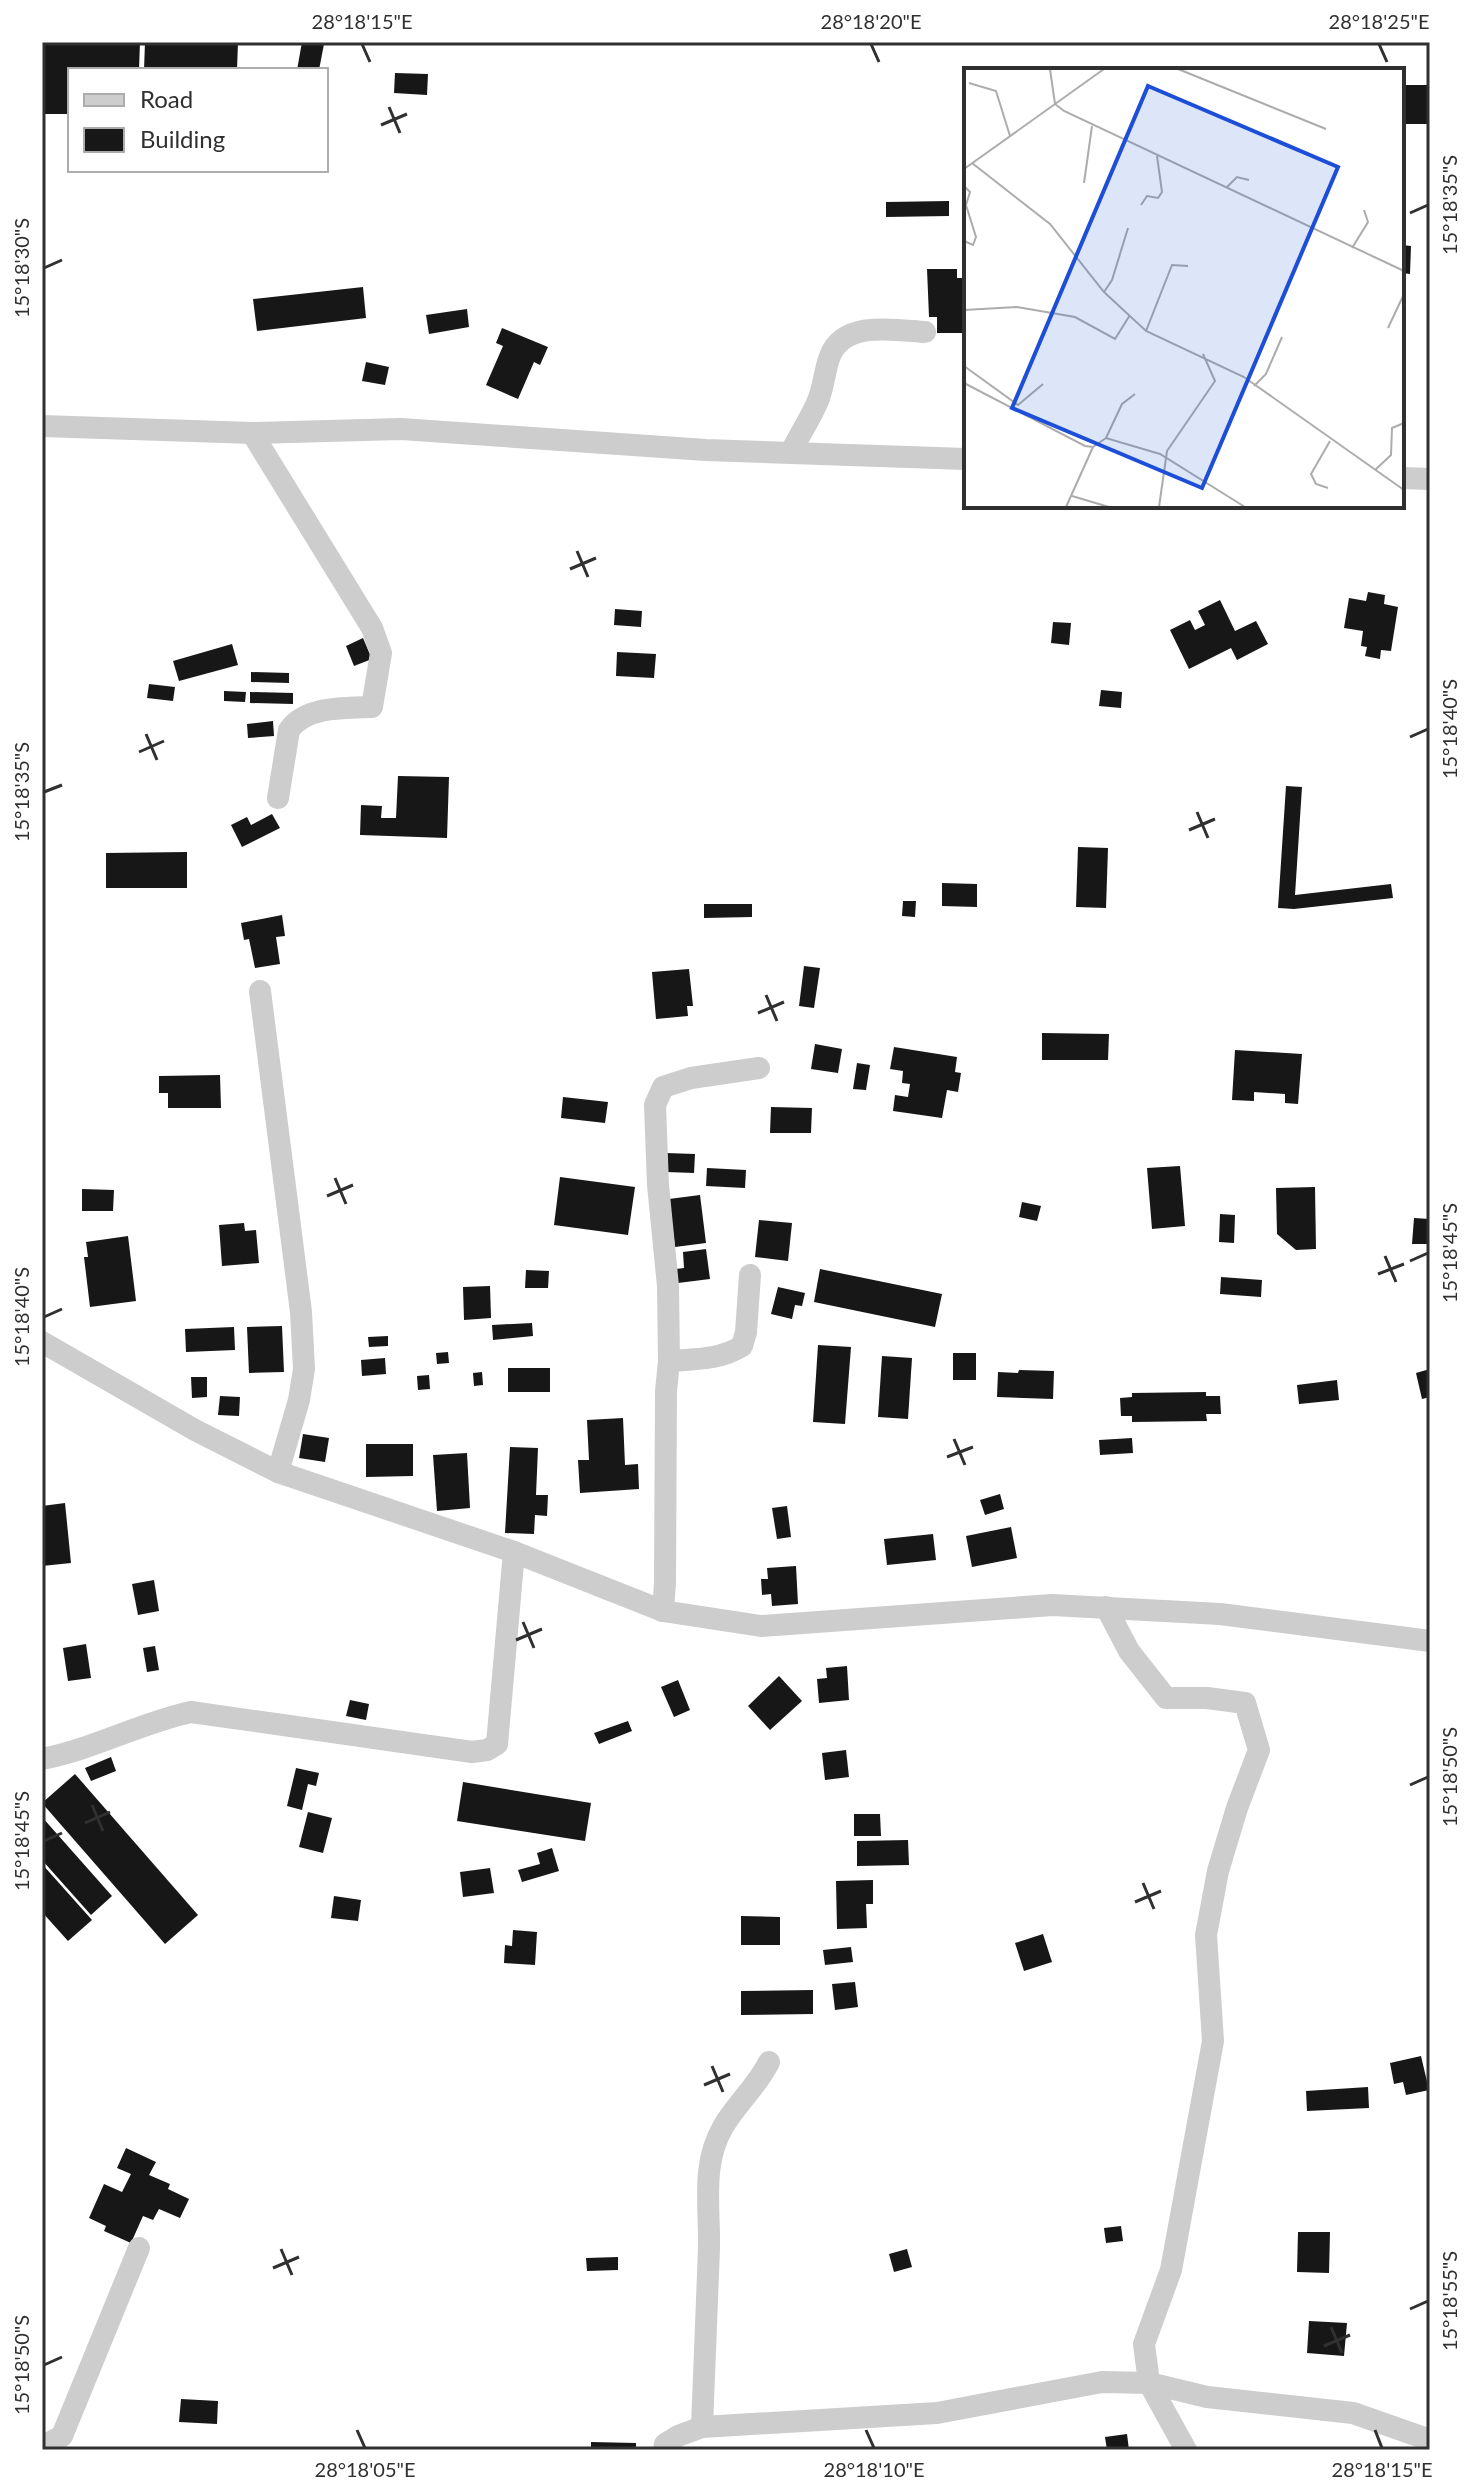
<svg xmlns="http://www.w3.org/2000/svg" width="1472" height="2492" viewBox="0 0 1472 2492" font-family="Lato,sans-serif">
<style>
.building{fill:#171717}
.lines{fill:none;stroke-linecap:round;stroke-linejoin:round}
.minor{stroke:#cdcdcd;stroke-width:22}
.ticks{fill:none;stroke:#303030;stroke-width:3}
.inset-road{fill:none;stroke:#acacac;stroke-width:2}
.view{fill:#1d4ed8;fill-opacity:0.15;stroke:#1d4ed8;stroke-width:4}
.inset-edge{fill:none;stroke:#303030;stroke-width:4}
.neatline{fill:none;stroke:#303030;stroke-width:3}
.ticks-label{font-size:20px;text-anchor:middle;fill:#303030}
</style>
<rect width="100%" height="100%" fill="#fff"/>
<g class="building">
<path d="M42 42H140L139 70H70V114H42Z"/>
<path d="M145 42H238L237 70H144Z"/>
<path d="M302 42 324 44 319 70H297Z"/>
<path d="M395 73 428 74 427 95 394 93Z"/>
<rect x="1402" y="85" width="28" height="39"/>
<path d="M949 201V216L886 217V202Z"/>
<path d="M1402 245 1411 246 1410 274 1402 273Z"/>
<path d="M927 269H957V278H964V333H937V317H929Z"/>
<path d="M363 287 366 318 257 331 253 299Z"/>
<path d="M467 309 469 327 429 334 426 315Z"/>
<path d="M502 328 548 347 540 365 534 362 518 399 486 385 503 346 496 343Z"/>
<path d="M366 362 389 367 385 385 362 381Z"/>
<path d="M1368 592 1385 595 1384 604 1398 607 1391 651 1381 650 1380 659 1365 656 1367 647 1361 646 1363 631 1344 628 1349 598 1366 601Z"/>
<path d="M1220 600 1235 631 1256 621 1268 644 1237 660 1231 648 1189 669 1170 630 1190 620 1195 630 1205 625 1198 611Z"/>
<path d="M615 609 642 611 641 627 614 625Z"/>
<path d="M1053 622 1071 623 1069 645 1051 643Z"/>
<path d="M363 638 372 659 354 666 346 646Z"/>
<path d="M232 644 238 665 179 681 173 661Z"/>
<path d="M617 652 656 654 654 678 616 676Z"/>
<path d="M251 672 289 673V683L251 682Z"/>
<path d="M149 684 175 687 173 701 147 698Z"/>
<path d="M1101 690 1122 692 1121 708 1099 706Z"/>
<path d="M224 691 246 692 245 702 224 701Z"/>
<path d="M250 692 293 693V704L250 703Z"/>
<path d="M273 721 274 736 248 738 247 724Z"/>
<path d="M398 776 449 777 447 838 360 835 361 805 382 806 381 818H396Z"/>
<path d="M1286 786 1302 787 1295 895 1391 884 1393 898 1294 909 1278 908Z"/>
<path d="M272 814 280 828 242 847 231 825 247 817 251 825Z"/>
<path d="M1078 847 1108 848 1106 908 1076 907Z"/>
<path d="M187 852V888H106V853Z"/>
<path d="M942 883 977 884V907L942 906Z"/>
<path d="M903 901H916L915 917 902 916Z"/>
<path d="M704 904H752V917L704 918Z"/>
<path d="M282 915 285 936 276 937 280 964 255 968 249 939 244 940 241 923Z"/>
<path d="M804 966 820 968 814 1008 799 1006Z"/>
<path d="M689 969 693 1006H687L688 1016 656 1019 652 972Z"/>
<path d="M1042 1033 1109 1034 1108 1060H1042Z"/>
<path d="M815 1044 842 1049 838 1073 811 1069Z"/>
<path d="M894 1047 957 1057 955 1072 961 1073 958 1092 947 1090 942 1118 893 1111 895 1095 908 1097 910 1084 902 1083 903 1071 890 1069Z"/>
<path d="M1235 1050 1302 1054 1298 1104 1285 1103V1094L1254 1092V1101L1232 1100Z"/>
<path d="M857 1063 870 1065 866 1090 853 1089Z"/>
<path d="M220 1075 221 1108H168V1093H159V1076Z"/>
<path d="M563 1097 608 1102 605 1123 561 1118Z"/>
<path d="M771 1107 812 1108 811 1133H770Z"/>
<path d="M666 1153 695 1154 694 1173 666 1172Z"/>
<path d="M1180 1166 1185 1226 1152 1229 1147 1168Z"/>
<path d="M707 1168 746 1170 745 1188 706 1186Z"/>
<path d="M560 1177 635 1187 628 1235 554 1225Z"/>
<path d="M1315 1187 1316 1249 1296 1250 1277 1234 1276 1188Z"/>
<path d="M82 1189 114 1190 113 1211H82Z"/>
<path d="M700 1195 706 1243 675 1247 669 1199Z"/>
<path d="M1022 1202 1041 1206 1037 1221 1019 1217Z"/>
<path d="M1220 1214 1235 1215 1234 1243 1219 1242Z"/>
<path d="M1414 1218 1430 1219V1244H1412Z"/>
<path d="M759 1220 792 1223 788 1261 755 1257Z"/>
<path d="M244 1223 245 1231 256 1230 259 1263 222 1266 219 1225Z"/>
<path d="M128 1236 136 1301 90 1307 84 1257H88L86 1242Z"/>
<path d="M706 1249 710 1279 678 1283 676 1269 684 1268 683 1252Z"/>
<path d="M820 1269 942 1294 935 1327 814 1302Z"/>
<path d="M526 1270 549 1271 548 1288H525Z"/>
<path d="M1221 1277 1262 1280 1261 1297 1220 1294Z"/>
<path d="M490 1286 491 1318 464 1320 463 1287Z"/>
<path d="M778 1287 805 1293 802 1306 795 1305 792 1319 771 1314Z"/>
<path d="M532 1323 533 1336 493 1340 492 1325Z"/>
<path d="M282 1326 284 1372 249 1373 247 1327Z"/>
<path d="M234 1327 235 1350 186 1352 185 1329Z"/>
<path d="M388 1336V1346L369 1347 368 1337Z"/>
<path d="M818 1345 851 1347 845 1424 813 1422Z"/>
<path d="M448 1352 449 1363 437 1364 436 1353Z"/>
<rect x="953" y="1353" width="23" height="27"/>
<path d="M882 1356 912 1358 908 1419 878 1417Z"/>
<path d="M385 1358 386 1374 362 1376 361 1360Z"/>
<rect x="508" y="1368" width="42" height="24"/>
<path d="M1430 1369V1397L1422 1399 1416 1373Z"/>
<path d="M1019 1370 1054 1371 1053 1399 997 1397 998 1372 1018 1373Z"/>
<path d="M482 1372 483 1385 474 1386 473 1373Z"/>
<path d="M429 1375 430 1389 418 1390 417 1376Z"/>
<path d="M191 1377H207V1397L192 1398Z"/>
<path d="M1337 1380 1339 1400 1299 1404 1297 1385Z"/>
<path d="M1206 1392V1396H1220L1221 1414H1206L1207 1421 1132 1422V1416H1121L1120 1398 1132 1397V1393Z"/>
<path d="M220 1396 240 1397 239 1416 218 1415Z"/>
<path d="M623 1418 625 1465 638 1464 639 1489 580 1493 578 1460H589L587 1420Z"/>
<path d="M303 1434 329 1438 325 1462 299 1458Z"/>
<path d="M1132 1438 1133 1453 1100 1455 1099 1440Z"/>
<path d="M366 1444H413V1476L366 1477Z"/>
<path d="M510 1447 538 1448 536 1495H548L547 1516 535 1515 534 1534 505 1533Z"/>
<path d="M467 1453 470 1508 437 1511 433 1455Z"/>
<path d="M1000 1494 1004 1509 985 1515 980 1500Z"/>
<path d="M65 1503 71 1563 42 1566V1506Z"/>
<path d="M787 1506 791 1537 777 1539 772 1508Z"/>
<path d="M1011 1527 1017 1558 972 1567 966 1536Z"/>
<path d="M933 1534 936 1560 887 1565 884 1539Z"/>
<path d="M796 1566 798 1604 772 1606 771 1594 762 1595 761 1579H768L767 1568Z"/>
<path d="M154 1580 159 1611 138 1615 132 1584Z"/>
<path d="M86 1644 91 1678 68 1681 63 1648Z"/>
<path d="M155 1646 159 1670 147 1672 143 1648Z"/>
<path d="M847 1666 849 1700 819 1703 817 1679 827 1678 826 1668Z"/>
<path d="M779 1676 802 1701 770 1730 748 1706Z"/>
<path d="M678 1680 690 1710 674 1717 661 1687Z"/>
<path d="M350 1700 369 1704 366 1720 346 1716Z"/>
<path d="M628 1721 632 1731 599 1744 594 1733Z"/>
<path d="M846 1750 849 1777 825 1780 822 1753Z"/>
<path d="M111 1757 116 1771 91 1781 85 1768Z"/>
<path d="M296 1768 319 1773 316 1786 308 1784 302 1810 287 1806Z"/>
<path d="M75 1774 198 1915 165 1944 42 1803Z"/>
<path d="M463 1782 591 1803 585 1841 457 1821Z"/>
<path d="M308 1812 332 1818 323 1853 299 1847Z"/>
<path d="M854 1814H880L881 1836H854Z"/>
<path d="M42 1817 112 1896 91 1915 42 1860Z"/>
<path d="M908 1840 909 1865 857 1866V1841Z"/>
<path d="M552 1848 559 1871 522 1882 518 1870 540 1864 537 1853Z"/>
<path d="M42 1864 92 1920 68 1941 42 1912Z"/>
<path d="M490 1868 494 1893 463 1897 460 1872Z"/>
<path d="M873 1880V1904H866L867 1928 837 1929 836 1881Z"/>
<path d="M334 1896 361 1900 358 1921 331 1918Z"/>
<path d="M741 1916 780 1917V1945H741Z"/>
<path d="M513 1930 537 1932 535 1965 504 1963 505 1945 512 1946Z"/>
<path d="M1043 1934 1052 1962 1024 1971 1015 1943Z"/>
<path d="M851 1947 853 1962 825 1965 823 1950Z"/>
<path d="M855 1982 858 2007 835 2010 832 1984Z"/>
<path d="M813 1990V2014L741 2015V1991Z"/>
<path d="M1421 2056 1429 2090 1406 2095 1403 2082 1394 2084 1390 2063Z"/>
<path d="M1368 2087 1369 2108 1307 2111 1306 2091Z"/>
<path d="M126 2148 156 2162 149 2175 170 2184 168 2189 189 2199 180 2218 159 2209 153 2220 143 2216 131 2243 104 2231 106 2226 89 2218 104 2184 122 2192 131 2174 117 2168Z"/>
<path d="M1121 2226 1123 2241 1106 2243 1104 2228Z"/>
<path d="M1298 2232H1330L1329 2273 1297 2272Z"/>
<path d="M907 2249 912 2267 894 2272 889 2254Z"/>
<path d="M618 2257V2270L587 2271 586 2258Z"/>
<path d="M1309 2321 1347 2323 1344 2356 1307 2353Z"/>
<path d="M181 2399 218 2401 217 2424 179 2422Z"/>
<path d="M1127 2434 1129 2450H1107L1105 2437Z"/>
<path d="M591 2442 636 2443V2450H591Z"/>
</g>
<g class="lines">
<g class="minor">
<path d="M42 426 252 433 401 429 706 450 966 459"/>
<path d="M252 433 372 628 381 653 372 707C345 708 306 706 289 730L278 798"/>
<path d="M791 452C799 436 810 419 817 403 824 388 824 371 830 356 844 320 895 330 925 332"/>
<path d="M1402 478 1430 479"/>
<path d="M260 991 301 1312 304 1369 299 1400 278 1472"/>
<path d="M42 1342 195 1430 278 1472 514 1552 663 1611 761 1626 1052 1605 1220 1614 1430 1641"/>
<path d="M669 1361C694 1359 720 1360 742 1346L746 1332 750 1275"/>
<path d="M1106 1607 1129 1651 1166 1698H1207L1245 1703 1259 1750 1237 1808 1218 1871 1206 1935 1213 2041 1171 2270 1144 2344 1149 2383 1186 2450"/>
<path d="M663 1611 665 1583 666 1391 669 1361 668 1286 658 1185 655 1105 663 1087 691 1078 759 1068"/>
<path d="M42 1759C94 1749 140 1723 191 1712L472 1752 487 1750 497 1744 514 1552"/>
<path d="M702 2427C704 2368 707 2308 709 2248 710 2208 701 2164 723 2127 736 2104 756 2088 769 2062"/>
<path d="M42 2447 62 2436 139 2248"/>
<path d="M664 2450 665 2444 678 2436 702 2427 937 2413 1102 2382 1149 2383 1207 2397 1353 2413 1430 2440"/>
</g>
</g>
<path class="ticks" d="M362 44 370 62M871 44 879 62M1379 44 1387 62M389 107 400 133M381 125 407 114M1410 213 1428 205M44 268 62 260M577 551 588 577M570 569 596 558M146 734 157 760M1410 737 1428 729M139 752 164 741M44 792 62 785M1197 812 1208 838M1189 830 1215 819M766 995 777 1021M758 1013 784 1002M335 1178 346 1204M327 1196 353 1185M1385 1256 1396 1282M1410 1261 1428 1253M1378 1274 1404 1264M44 1317 62 1309M954 1439 965 1465M947 1457 973 1447M523 1622 534 1648M516 1640 542 1629M1410 1785 1428 1777M92 1805 103 1831M85 1823 110 1812M44 1841 62 1833M1143 1883 1154 1909M1135 1902 1161 1891M712 2066 723 2092M704 2085 730 2074M281 2249 292 2275M273 2268 299 2257M1410 2309 1428 2301M1331 2327 1342 2353M1324 2346 1350 2335M44 2365 62 2357M357 2430 365 2448M866 2430 874 2448M1375 2430 1382 2448"/>
<g transform="translate(964 68)">
<rect width="440" height="440" fill="#fff"/>
<path class="inset-road" d="M86 1 91 36 100 43 440 203M214 1 362 61M5 15 32 23 46 68M8 95 86 156 140 224 182 263 280 309 440 422M0 101 140 1M120 115 128 58M0 118 6 124 2 137 12 169 9 177 0 173M262 120 273 109 285 112M177 137 183 128 194 130 198 124 193 88M388 180 404 154 400 142M140 224 148 212 164 160M0 242 53 239 111 249 151 271 166 247M424 260 440 226M182 263 208 197 224 198M0 298 54 337 79 316M0 315 121 378 129 379 142 370 196 386 281 439M290 318 302 306 318 269M142 370 158 336 171 326M411 402 427 387 428 360 440 355M364 420 352 416 347 406 366 373M108 428 145 439M102 439 129 379M195 439 203 383 251 313 239 286"/>
<path class="view" d="M184 18 374 99 238 420 48 340Z"/>
<rect width="440" height="440" class="inset-edge"/>
</g>
<rect width="1472" height="2492" fill="none" stroke="#ffffff" stroke-width="88"/>
<rect x="68" y="68" width="260" height="104" fill="#ffffff" stroke="#acacac" stroke-width="2"/>
<rect x="84" y="94" width="40" height="12" fill="#cdcdcd" stroke="#acacac" stroke-width="2"/>
<text x="140" y="108" font-size="24" fill="#303030">Road</text>
<rect x="84" y="128" width="40" height="24" fill="#171717" stroke="#acacac" stroke-width="2"/>
<text x="140" y="148" font-size="24" fill="#303030">Building</text>
<rect x="44" y="44" width="1384" height="2404" class="neatline"/>
<g class="ticks-label">
<text x="362" y="29">28°18'15"E</text>
<text x="871" y="29">28°18'20"E</text>
<text x="1379" y="29">28°18'25"E</text>
<text transform="translate(1450 205) rotate(-90)" y="7">15°18'35"S</text>
<text transform="translate(22 268) rotate(-90)" y="7">15°18'30"S</text>
<text transform="translate(1450 729) rotate(-90)" y="7">15°18'40"S</text>
<text transform="translate(22 792) rotate(-90)" y="7">15°18'35"S</text>
<text transform="translate(1450 1253) rotate(-90)" y="7">15°18'45"S</text>
<text transform="translate(22 1317) rotate(-90)" y="7">15°18'40"S</text>
<text transform="translate(1450 1777) rotate(-90)" y="7">15°18'50"S</text>
<text transform="translate(22 1841) rotate(-90)" y="7">15°18'45"S</text>
<text transform="translate(1450 2301) rotate(-90)" y="7">15°18'55"S</text>
<text transform="translate(22 2365) rotate(-90)" y="7">15°18'50"S</text>
<text x="365" y="2477">28°18'05"E</text>
<text x="874" y="2477">28°18'10"E</text>
<text x="1382" y="2477">28°18'15"E</text>
</g>
</svg>
